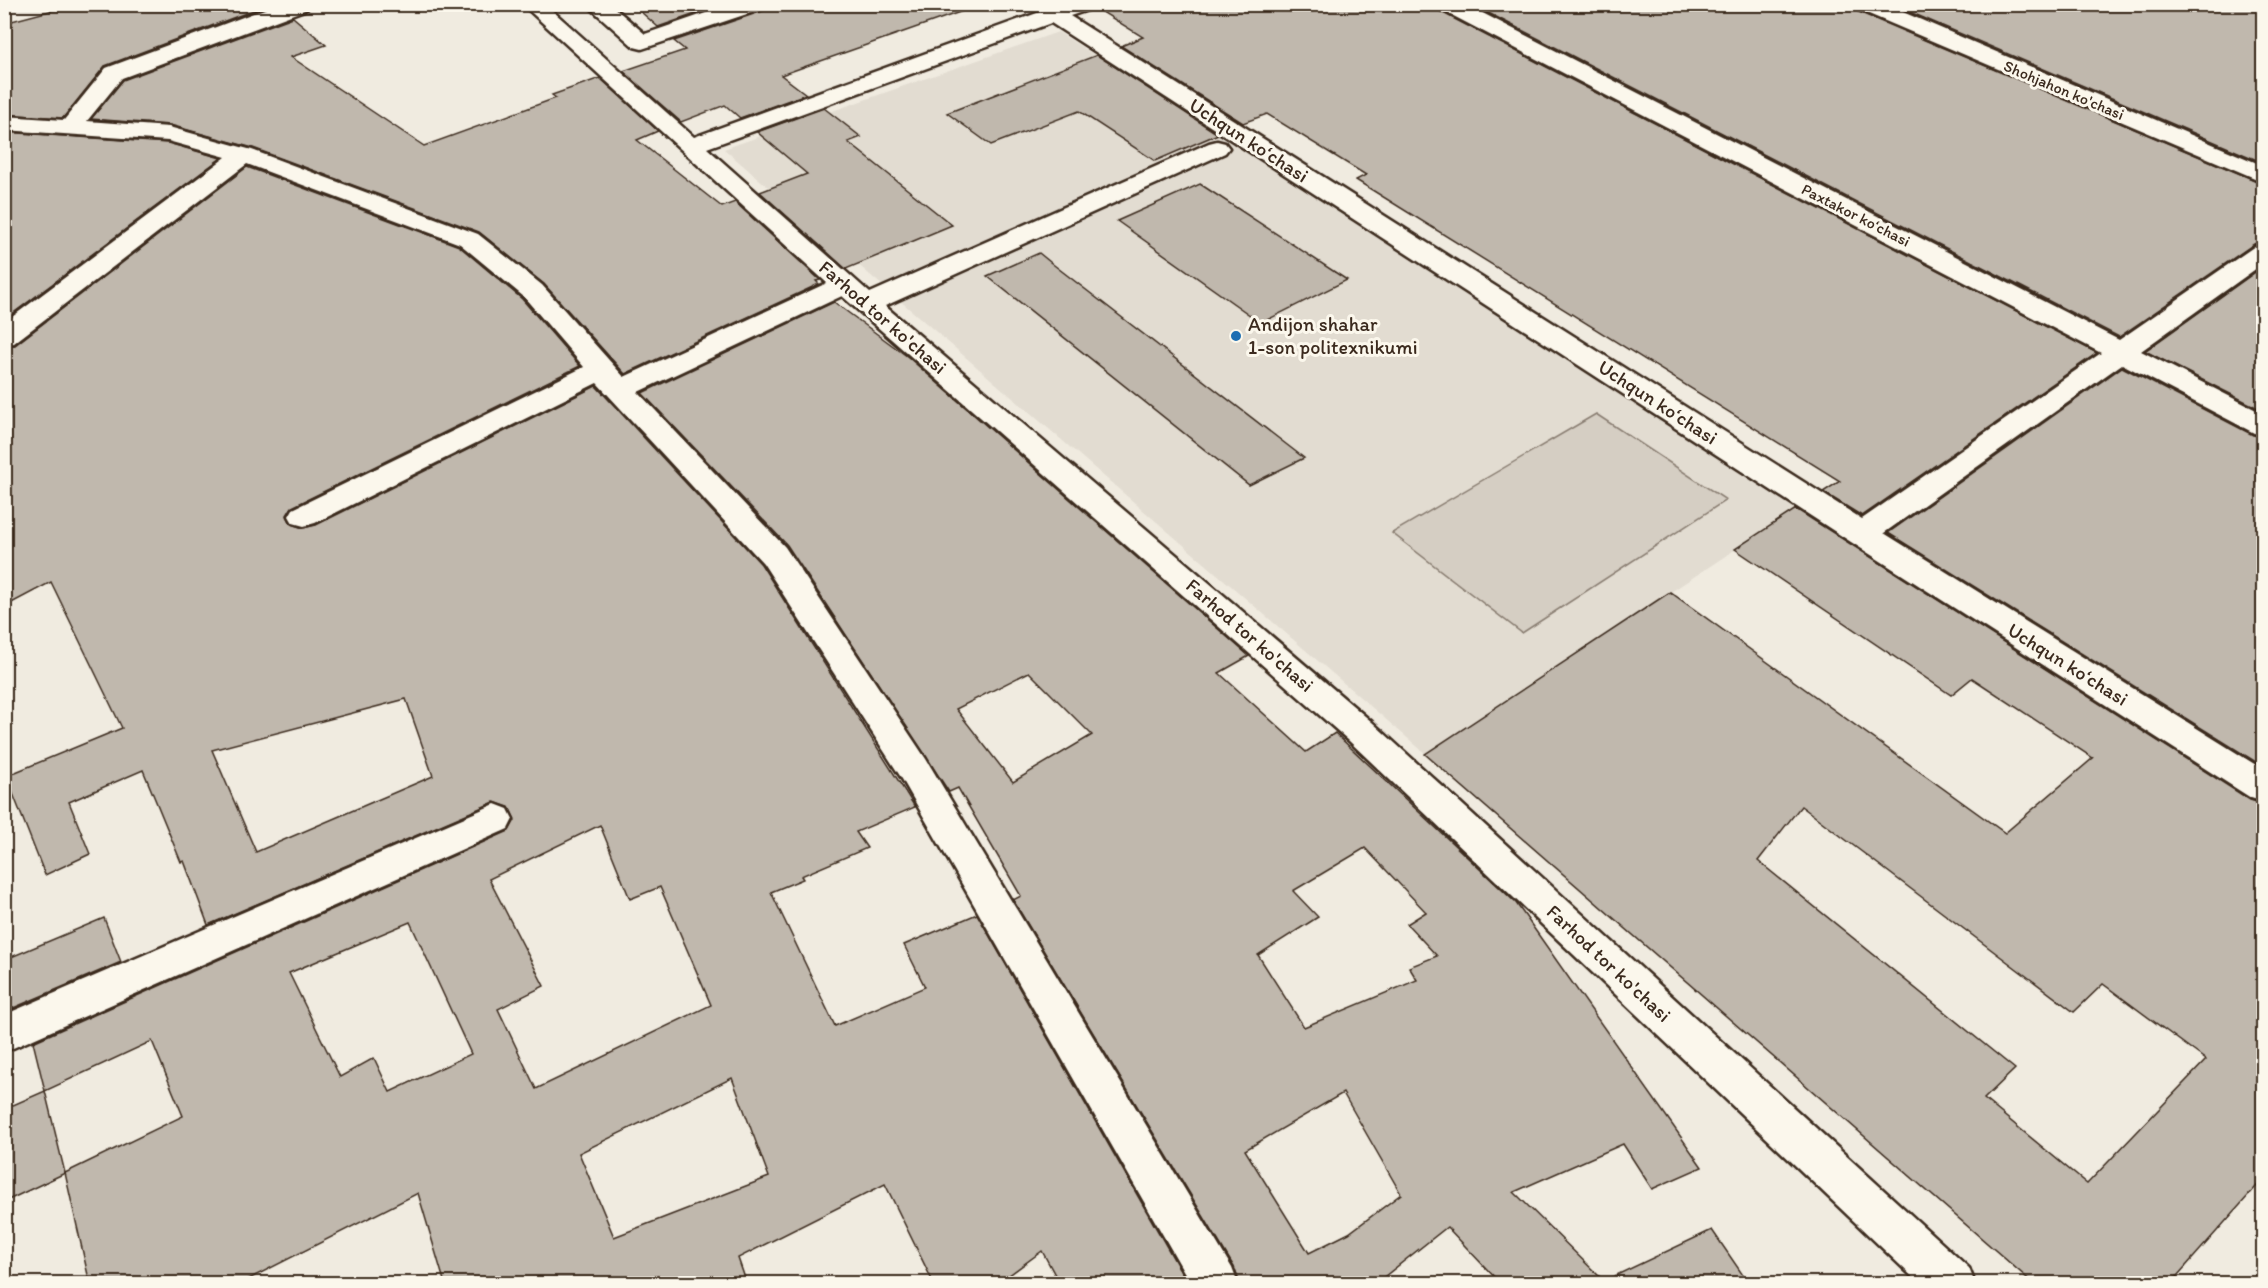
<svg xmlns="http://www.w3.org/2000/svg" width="2268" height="1288" viewBox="0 0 2268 1288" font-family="Itim,sans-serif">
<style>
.built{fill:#e2dcd1}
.green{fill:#d5cec3;stroke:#887c70;stroke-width:1.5}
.building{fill:#c0b8ad;stroke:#3b2a1e;stroke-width:1.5;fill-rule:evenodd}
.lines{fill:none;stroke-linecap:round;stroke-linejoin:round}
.minor-casing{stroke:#3b2a1e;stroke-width:5}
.minor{fill:#fbf7ec;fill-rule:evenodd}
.poi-dot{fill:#1f6fb2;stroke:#fbf7ec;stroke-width:2}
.labels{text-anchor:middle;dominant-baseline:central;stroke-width:6;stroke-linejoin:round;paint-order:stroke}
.far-street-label{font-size:16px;fill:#3b2a1e;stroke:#fbf7ec}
.street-label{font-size:20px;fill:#3b2a1e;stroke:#fbf7ec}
.poi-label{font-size:20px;fill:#3b2a1e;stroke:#fbf7ec;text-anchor:start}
</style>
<rect width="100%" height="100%" fill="#f0ebe0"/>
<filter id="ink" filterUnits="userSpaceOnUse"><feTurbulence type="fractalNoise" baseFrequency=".0167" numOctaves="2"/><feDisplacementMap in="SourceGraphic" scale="12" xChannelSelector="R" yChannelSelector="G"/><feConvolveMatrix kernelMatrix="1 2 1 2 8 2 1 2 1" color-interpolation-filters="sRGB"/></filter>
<g filter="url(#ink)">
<path class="built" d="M1058 32 1077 44 1798 508 1426 754 724 149Z"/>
<path class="green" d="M1596 414 1726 500 1522 633 1392 533Z"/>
<g class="building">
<path d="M76 4H270L105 66 63 118 4 114V23Z"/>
<path d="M632 4H724L658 27Z"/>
<path d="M766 4H962L963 11 781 75 806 94 740 118 725 105 681 122 623 71 685 50 674 41 763 11Z"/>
<path d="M1095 4H1436L1439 11 2097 353 1862 516 1823 492 1840 481 1356 180 1366 175 1267 114 1243 123 1121 46 1143 37 1094 7Z"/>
<path d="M1471 4H1853L1856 11 2264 184V241L2254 244 2119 337Z"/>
<path d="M1891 4H2264V163Z"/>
<path d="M293 17 326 45 291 57 424 146 556 98 552 95 600 78 658 131 637 140 722 207 735 202 820 280 816 281 819 284 625 374 544 284 479 232 253 148 170 125 91 119 123 80Z"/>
<path d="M1097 55 1218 134 1155 161 1079 111 991 145 947 113Z"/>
<path d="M824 108 861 137 848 142 952 225 846 269 760 192 807 174 757 132Z"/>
<path d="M4 132 168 143 221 158 4 320Z"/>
<path d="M247 167 459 246 522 299 580 366 292 507 287 515 291 524 303 528 316 525 596 386 761 564 915 807 856 832 867 848 801 876 803 879 771 892 835 1026 925 987 904 945 977 914 1188 1284H1060L1042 1251 997 1284H934L885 1184 738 1258 747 1284H445L418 1193 239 1284H90L65 1173 183 1116 152 1041 45 1091 33 1042 509 831 515 820 509 807 494 802 208 925 184 861 181 862 143 770 69 802 90 854 45 875 6 776 122 728 51 582 4 607V347L15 345ZM406 699 433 776 256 852 212 750ZM600 825 630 899 660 887 711 1005 536 1089 498 1009 544 986 489 879ZM410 922 471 1054 390 1092 374 1058 340 1077 289 973ZM732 1078 769 1177 614 1237 579 1153Z"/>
<path d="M1200 184 1347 280 1261 323 1117 221Z"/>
<path d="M1039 253 1050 262 1304 458 1249 485 987 276Z"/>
<path d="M2264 266V411L2145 351Z"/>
<path d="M834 302 908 357 1249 656 1219 673 1306 752 1335 733 1516 903 1702 1167 1652 1189 1623 1144 1514 1192 1604 1281 1712 1230 1749 1284H1501L1447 1227 1375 1284H1240L1234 1267 1013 900 1021 896 958 788 949 792 787 545 642 393ZM1029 672 1092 735 1013 782 956 709ZM1365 848 1426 912 1407 924 1437 956 1409 967 1417 980 1304 1027 1258 955 1318 917 1293 891ZM1343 1093 1401 1194 1349 1233 1309 1253 1245 1150Z"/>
<path d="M2122 367 2253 435 2264 437V767L1888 533Z"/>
<path d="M1796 509 2250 800 2264 804V1178L2170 1284H2034L1425 754 1670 592 2005 833 2093 758 1972 678 1951 695 1735 549ZM1801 806 2074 1012 2103 984 2206 1060 2087 1184 1984 1099 2015 1069 1758 861Z"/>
<path d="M104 918 121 962 4 1012V960Z"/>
<path d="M45 1091 65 1173 4 1202V1109Z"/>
</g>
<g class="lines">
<defs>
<g id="minor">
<path d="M278 4H309L307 9 122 78 87 121 169 127 252 150 478 234 542 285 624 377 827 283 522 4H545L694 137 1062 4H1093L1091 9 1070 16 1862 519 2101 353 1440 9 1438 4H1465L2119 340 2255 246 2264 243V263L2141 351 2264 414V435L2254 433 2122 364 1884 533 2264 770V802L2251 798 1851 542 1051 23 707 148 870 293 1209 143 1217 141 1225 143 1229 148 1225 153 885 306 1372 722 1969 1268 1975 1284H1920L1348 740 842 296 638 392 785 547 926 759 1232 1268 1238 1284H1191L902 779 763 563 597 383 315 523 304 526 293 523 289 516 293 509 584 367 524 297 460 244 247 164 14 343 4 345V323L226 157 168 141 4 130V116L64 120 106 68Z"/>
<path d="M586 4H610L645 34 732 4H764L762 9 642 49 634 47Z"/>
<path d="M1855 4H1884L2264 166V182L1857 9Z"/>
<path d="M495 804 508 809 513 819 508 829 4 1052V1015Z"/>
</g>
</defs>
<use href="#minor" class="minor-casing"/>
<use href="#minor" class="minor"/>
</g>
</g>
<circle class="poi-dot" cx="1236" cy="336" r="6"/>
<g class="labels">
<g class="far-street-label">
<text transform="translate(2064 90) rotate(23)">Shohjahon ko'chasi</text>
<text transform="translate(1856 215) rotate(27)">Paxtakor koʻchasi</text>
</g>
<g class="street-label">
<text transform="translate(1249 140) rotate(33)">Uchqun koʻchasi</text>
<text transform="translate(883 317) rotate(41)">Farhod tor ko'chasi</text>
<text transform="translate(1658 402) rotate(33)">Uchqun koʻchasi</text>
<text transform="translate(1250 635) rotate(41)">Farhod tor ko'chasi</text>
<text transform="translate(2068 664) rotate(32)">Uchqun koʻchasi</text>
<text transform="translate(1609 963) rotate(43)">Farhod tor ko'chasi</text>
</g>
<g class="poi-label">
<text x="1248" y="324">Andijon shahar<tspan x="1248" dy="23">1-son politexnikumi</tspan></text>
</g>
</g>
<rect width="2268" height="1288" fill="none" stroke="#fbf7ec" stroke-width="24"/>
<rect x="12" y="12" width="2244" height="1264" fill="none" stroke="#3b2a1e" stroke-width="2" filter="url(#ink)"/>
</svg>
